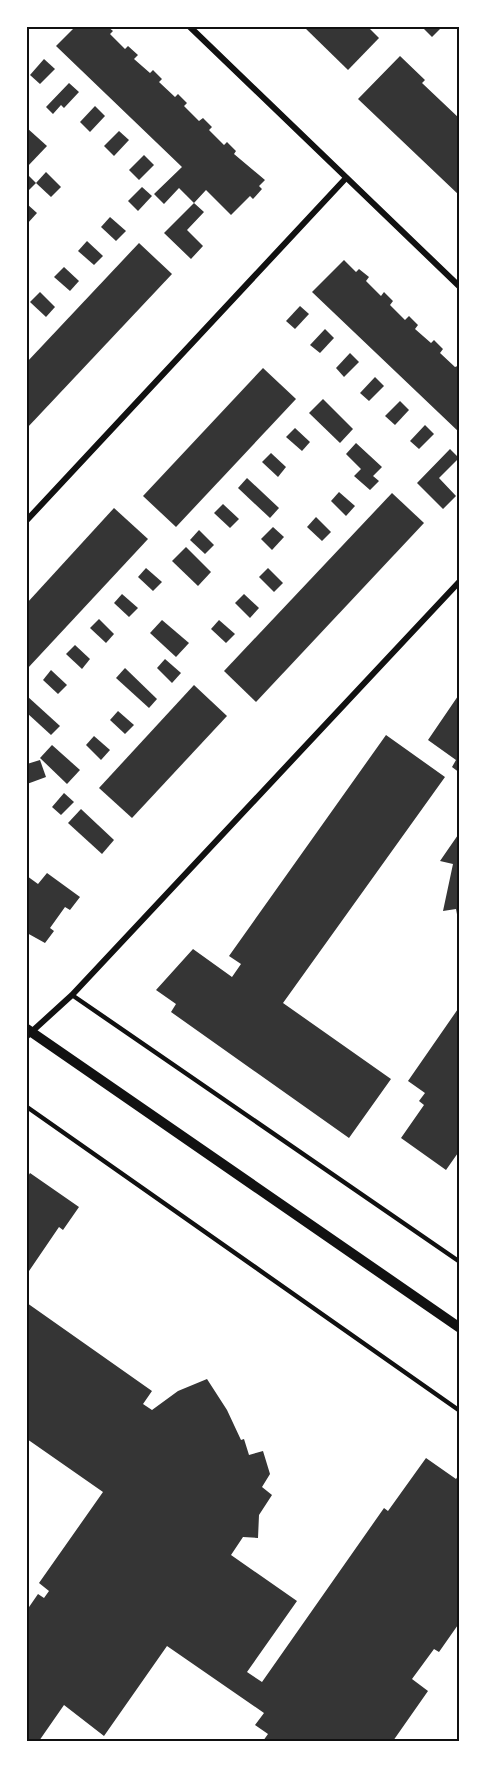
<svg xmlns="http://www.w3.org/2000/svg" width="487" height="1768" viewBox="0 0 487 1768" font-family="Manrope,sans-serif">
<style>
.building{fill:#353535}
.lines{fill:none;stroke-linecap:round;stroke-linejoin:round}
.service{stroke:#111;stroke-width:4.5}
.minor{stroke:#111;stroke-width:6}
.tertiary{stroke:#111;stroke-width:10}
.neatline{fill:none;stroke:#111;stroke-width:2}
</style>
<rect width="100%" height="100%" fill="#fff"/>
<g class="building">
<path d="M75 27H108L113 31 110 34 125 49 128 46 138 55 134 59 150 73 153 70 162 79 159 82 175 97 178 94 187 103 184 106 199 121 203 118 212 127 209 130 224 145 227 142 236 151 234 154 265 180 259 186 262 189 253 199 250 196 231 215 206 190 194 203 179 188 164 204 154 194 182 167 56 46Z"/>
<path d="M304 27H368L379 38 348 70Z"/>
<path d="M422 27H442L432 37Z"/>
<path d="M400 56 425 80 422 83 460 119V196L358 99Z"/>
<path d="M44 59 55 69 40 84 30 75Z"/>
<path d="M69 83 79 92 64 108 61 105 53 114 46 107Z"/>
<path d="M95 106 105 116 90 132 80 122Z"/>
<path d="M27 128 47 146 27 167Z"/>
<path d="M119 131 129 140 114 156 104 146Z"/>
<path d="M144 155 154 165 139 180 129 170Z"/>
<path d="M46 172 61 187 51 197 36 183Z"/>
<path d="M27 174 36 183 27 192Z"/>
<path d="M142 187 152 196 138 211 128 201Z"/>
<path d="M194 203 204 212 187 230 203 246 191 259 164 233Z"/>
<path d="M27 204 37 213 27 224Z"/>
<path d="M110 217 126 231 116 241 101 227Z"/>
<path d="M87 241 103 256 94 265 78 251Z"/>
<path d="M139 243 172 274 27 428V362Z"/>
<path d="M344 260 356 272 359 269 369 277 366 281 381 296 384 292 393 301 390 305 405 320 409 316 418 325 415 329 431 343 434 340 443 349 440 353 455 367 460 365V433L312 292Z"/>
<path d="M64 267 79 281 70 291 54 277Z"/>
<path d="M40 292 55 307 46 317 30 302Z"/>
<path d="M300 306 309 314 295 329 286 321Z"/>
<path d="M325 329 334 338 320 353 310 345Z"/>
<path d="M350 353 359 362 344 377 336 368Z"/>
<path d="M263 368 296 399 176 527 143 496Z"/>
<path d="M375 377 384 386 369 401 360 393Z"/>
<path d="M323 399 353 429 340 443 309 413Z"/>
<path d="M400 401 409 410 395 425 385 416Z"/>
<path d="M425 425 434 434 419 449 410 441Z"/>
<path d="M295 428 310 442 302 451 286 437Z"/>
<path d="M356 443 382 467 373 476 379 481 370 490 354 476 361 469 346 454Z"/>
<path d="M450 449 459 458 439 478 456 496 443 509 417 483Z"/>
<path d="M271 453 286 467 278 477 262 462Z"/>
<path d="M247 478 279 508 270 518 238 488Z"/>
<path d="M339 492 355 506 346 516 331 501Z"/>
<path d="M392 493 424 523 256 702 224 671Z"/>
<path d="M223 504 239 519 230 528 214 513Z"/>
<path d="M114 508 148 539 27 669V603Z"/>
<path d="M316 517 331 532 322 541 307 527Z"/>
<path d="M273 527 284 537 272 550 261 539Z"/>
<path d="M199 530 214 545 205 554 190 540Z"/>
<path d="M186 547 211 572 198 586 172 561Z"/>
<path d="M146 568 162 582 153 591 138 577Z"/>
<path d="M268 568 283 583 274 592 259 577Z"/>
<path d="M122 594 138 608 129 617 114 603Z"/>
<path d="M244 594 259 608 250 618 235 603Z"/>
<path d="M99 619 114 634 106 643 90 628Z"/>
<path d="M162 620 189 643 176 657 150 633Z"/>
<path d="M219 620 235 634 226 643 211 629Z"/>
<path d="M75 645 90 659 82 669 66 654Z"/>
<path d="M165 659 181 673 172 683 157 668Z"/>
<path d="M125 668 157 699 149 708 116 678Z"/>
<path d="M51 670 67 685 58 694 43 680Z"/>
<path d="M194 685 227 716 132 818 99 788Z"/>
<path d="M27 696 60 726 51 735 27 713Z"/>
<path d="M458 696 460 698V773L452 767 456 760 428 740Z"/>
<path d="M118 711 134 725 125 734 110 720Z"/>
<path d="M386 735 445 777 283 1003 391 1079 349 1138 171 1012 176 1004 156 990 193 949 232 977 241 964 229 956Z"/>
<path d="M94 736 110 750 101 760 86 745Z"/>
<path d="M52 745 80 770 67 784 40 758Z"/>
<path d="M40 760 46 777 27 784V764Z"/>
<path d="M64 793 74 802 61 815 52 807Z"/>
<path d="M81 809 114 840 102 854 68 823Z"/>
<path d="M460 832V925H459L456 909 443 911 453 864 440 861Z"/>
<path d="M47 873 80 897 70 910 65 907 50 928 54 931 45 943 27 933V876L38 884Z"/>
<path d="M460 1006V1150L446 1170 401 1138 424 1105 419 1101 425 1093 408 1081Z"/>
<path d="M30 1173 79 1207 63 1230 59 1227 27 1274V1178Z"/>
<path d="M27 1303 152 1391 143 1404 152 1410 178 1391 207 1379 227 1410 241 1440 244 1439 249 1455 263 1451 270 1474 262 1487 272 1495 259 1515 258 1538 243 1537 231 1555 297 1601 247 1672 262 1682 384 1508 388 1511 426 1458 456 1479 460 1473V1622L439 1652 434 1649 412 1679 428 1691 393 1741H263L268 1734 255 1725 264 1713 167 1646 104 1736 64 1705 39 1741H27V1610L38 1594 44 1598 49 1591 39 1583 103 1492 27 1439Z"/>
</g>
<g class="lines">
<g class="service">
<path d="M72 995 460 1262"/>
<path d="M27 1107 460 1411"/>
</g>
<g class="minor">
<path d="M190 27 460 287"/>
<path d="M27 520 346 178"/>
<path d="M27 1036 72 995 460 581"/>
</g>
<path class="tertiary" d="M27 1029 460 1328"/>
</g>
<rect width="487" height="1768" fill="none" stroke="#ffffff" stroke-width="57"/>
<rect x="28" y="28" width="430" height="1712" class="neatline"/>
</svg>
